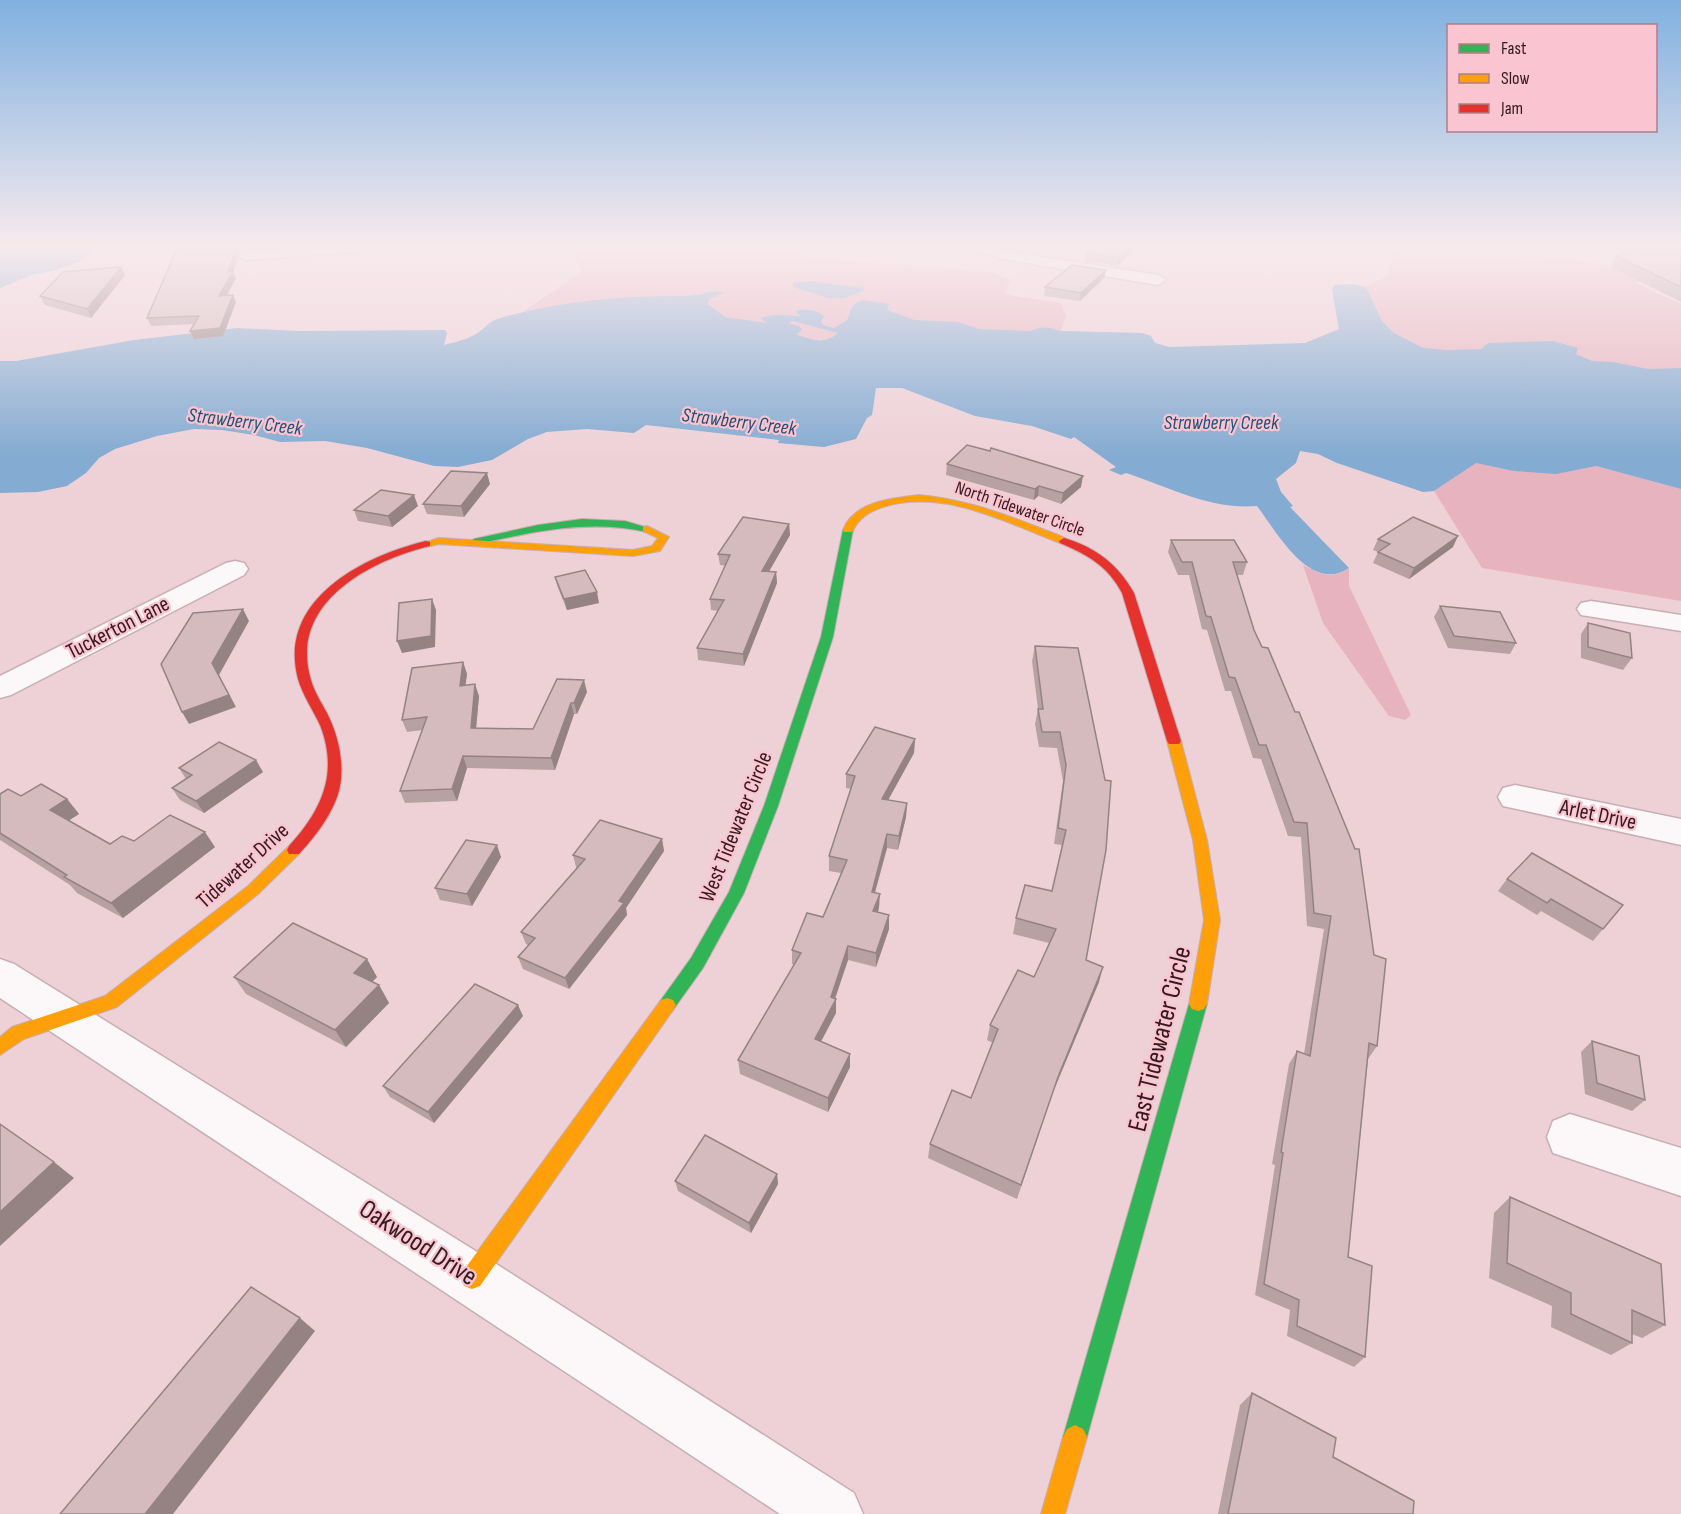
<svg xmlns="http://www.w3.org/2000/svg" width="1681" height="1514" viewBox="0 0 1681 1514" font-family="'Sofia Sans Condensed',sans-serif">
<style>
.green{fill:#e7b3bf;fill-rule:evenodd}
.water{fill:#84abd1;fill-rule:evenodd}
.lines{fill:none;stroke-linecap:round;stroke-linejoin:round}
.street-casing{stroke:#c7aeb4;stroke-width:3}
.fast-casing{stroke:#c7aeb4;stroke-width:2}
.slow-casing{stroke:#c7aeb4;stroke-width:2}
.jam-casing{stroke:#c7aeb4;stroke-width:2}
.street{fill:#fcf8f9;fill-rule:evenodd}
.fast{fill:#30b455;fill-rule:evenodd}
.slow{fill:#ff9f0a;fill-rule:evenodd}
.jam{fill:#e5322d;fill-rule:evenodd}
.wall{fill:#b7a1a3}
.shaded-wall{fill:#958384}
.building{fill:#d5bbbd;stroke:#958384;stroke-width:1.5}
.labels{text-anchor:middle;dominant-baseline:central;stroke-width:4.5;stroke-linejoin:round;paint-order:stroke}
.far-street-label{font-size:18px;fill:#331a21;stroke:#fbc4d1}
.far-water-label{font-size:20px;font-style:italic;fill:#1e5175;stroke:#fbc4d1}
.street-label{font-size:22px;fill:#331a21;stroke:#fbc4d1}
.near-street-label{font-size:27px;fill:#331a21;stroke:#fbc4d1}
</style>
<rect width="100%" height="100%" fill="#eed1d7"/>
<g class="green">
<path d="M569 244H804L796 249 808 258 993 273 1010 280 1004 294 1060 303 1066 316 1061 331 1142 333 1151 336 1155 343 1169 347 1016 335 849 313 847 320 834 328 823 325 821 321 797 314C812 319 824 330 839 333L830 340 823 341 518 315 582 272ZM794 287 863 291 845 298H828Z"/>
<path d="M1394 254 1551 258 1595 263 1638 276V284L1681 304V472L1381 352 1393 332 1382 321 1366 287 1387 276Z"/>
<path d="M1533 449 1681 489V601L1482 568 1434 491 1475 463Z"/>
<path d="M1303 565C1320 574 1331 580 1349 568V586L1411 715 1405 720 1389 716 1323 623Z"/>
</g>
<g class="water">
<path d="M0 244H114L96 249 79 262 56 270 32 275 0 288Z"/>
<path d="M808 281 864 288 863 291 845 298H828L793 287V283Z"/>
<path d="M1352 284 1366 287 1382 321 1394 333 1423 348 1447 350 1481 349 1488 343 1553 341 1578 348 1576 354 1592 361 1613 362 1648 369 1681 368V489L1596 466 1556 474 1514 471 1476 463 1434 491 1423 492 1337 463 1318 454 1300 451 1296 463 1276 479 1281 492 1293 506 1290 507 1349 568C1310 594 1277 532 1257 506 1209 510 1170 487 1126 473L1121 475 1109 470 1116 467 1074 437 1071 439 1032 426 975 416 902 388H876L872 415 867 418 856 439 824 447 778 443 779 440 646 425 634 433 587 429 547 432 528 439 492 460 458 467 434 466 367 448 325 441 280 442 254 435 222 430 194 429 157 436 115 449 99 458 86 473 67 486 38 492 0 493V361H16L134 340 237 328 299 331 445 330 447 333 444 345C456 342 469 339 479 332 486 327 489 322 497 319 557 301 627 295 688 296 700 296 713 289 724 293L709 299 708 304 725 317 767 323 760 318 774 315 801 316 795 312C802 307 817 310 824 316L821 321 823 325 834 328 847 320 852 307 857 302 864 300 889 304 887 310 915 320 958 322 979 329 1031 331C1041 326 1050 327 1060 331L1142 333 1151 336 1155 343 1169 347 1305 343 1339 329 1332 290 1334 285ZM793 321C808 325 823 329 838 333 823 345 815 340 797 335L802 329 799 326 788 323Z"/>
</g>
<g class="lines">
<defs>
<g id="street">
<path d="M355 244H419L412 248 246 260 239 256 246 252Z"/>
<path d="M966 244H983L1004 251 1158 275 1166 280 1158 285 1002 259 967 248Z"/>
<path d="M235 561 244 563 248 569 244 575 11 695 0 698V676L226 563Z"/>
<path d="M1591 601 1681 615V631L1581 615 1577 609 1581 603Z"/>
<path d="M1515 785 1681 819V845L1503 806 1498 797 1503 788Z"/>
<path d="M0 959 14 964 490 1260 854 1493 863 1514H780L0 998Z"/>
<path d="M1570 1114 1681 1148V1196L1553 1153 1547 1137 1553 1121Z"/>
</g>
<g id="fast">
<path d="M582 519 625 521 652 529 647 532C587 519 532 532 474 545L469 542 474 539 538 525Z"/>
<path d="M848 527 853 530 833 637 778 806 744 893 703 968 673 1010 667 1012 661 1010 658 1005 661 1000 691 958 729 892 764 806 821 637 843 530Z"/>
<path d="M1198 997 1204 999 1207 1004 1087 1437 1083 1445 1075 1449 1067 1445 1063 1437 1189 1004 1192 999Z"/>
</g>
<g id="slow">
<path d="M919 495C962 499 1000 512 1040 528 1049 532 1062 535 1069 541L1064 544 1060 543C1005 522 943 488 883 507 868 512 859 518 852 532H844L843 530C854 501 893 498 919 495Z"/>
<path d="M647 526 669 537 660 551 633 556 439 544 426 547 421 544 439 538 633 550 652 546 658 538 643 531V527Z"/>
<path d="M1174 737 1181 741 1207 840 1220 920 1207 1004 1204 1009 1198 1011 1192 1009 1189 1004 1204 920 1193 840 1167 741Z"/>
<path d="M294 844 299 846 301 850 299 854 258 894 117 1007 24 1039 0 1055V1037L12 1027 105 996 248 886 289 846Z"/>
<path d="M667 998 673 1000 676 1005 673 1010 480 1286 472 1289 464 1286 461 1278 464 1270 661 1000Z"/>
<path d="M1075 1425 1083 1429 1087 1437 1065 1514H1041L1063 1437 1067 1429Z"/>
</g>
<g id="jam">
<path d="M1064 538C1095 547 1118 564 1134 593L1181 741 1179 744H1169L1167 741 1122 593C1108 566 1088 555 1060 543L1059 541Z"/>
<path d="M426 541 430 542V546C368 561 288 604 311 680 314 691 321 702 327 713 337 733 343 756 341 779 339 806 317 835 299 854H289L287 850 289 846C322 810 339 773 320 725 313 710 303 696 298 679 277 600 363 556 426 541Z"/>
</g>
</defs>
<use href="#street" class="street-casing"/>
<use href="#fast" class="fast-casing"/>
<use href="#slow" class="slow-casing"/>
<use href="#jam" class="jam-casing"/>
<use href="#street" class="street"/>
<use href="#fast" class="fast"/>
<use href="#slow" class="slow"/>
<use href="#jam" class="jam"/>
</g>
<g class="wall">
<path d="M1314 244H1348L1345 250 1313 246Z"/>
<path d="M1681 244V302L1611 267 1616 256Z"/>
<path d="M1134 245 1132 252 1117 266 1085 261 1086 253Z"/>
<path d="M121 267 125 275 91 318 45 305 40 296Z"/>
<path d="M1106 270 1104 278 1080 301 1044 296 1045 287Z"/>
<path d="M233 271 236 278 227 295 236 302 223 336 194 339 190 331 194 324 151 326 147 318Z"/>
<path d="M947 464 1081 487 1061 504 1038 496 1034 500 946 475Z"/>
<path d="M490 484 464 517 427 514 423 504Z"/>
<path d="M418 506 392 527 358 521 354 510Z"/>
<path d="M789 524 790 535 769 571 776 572 777 583 744 666 698 660 697 648 718 611 711 610 710 599 726 566 720 565 718 554Z"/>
<path d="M1378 539 1453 547 1409 579 1373 563 1378 552 1373 550Z"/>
<path d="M1171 540 1247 562 1243 575H1237L1377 1046 1368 1059 1348 1257 1365 1357 1354 1367 1287 1336 1290 1310 1255 1295 1275 1165 1272 1164 1289 1064 1297 1051 1304 1054 1324 929 1307 926 1301 837 1288 836 1261 759 1253 758 1231 691H1225L1207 630 1202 629 1189 575H1178L1168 552Z"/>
<path d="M555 577 599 603 567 610 558 588Z"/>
<path d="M1440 606 1516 643 1510 654 1448 648 1434 617Z"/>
<path d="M1588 623 1632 658 1623 670 1581 658V634Z"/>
<path d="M1035 646 1078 648 1086 960 1099 982 1053 1092 1017 1199 928 1158 930 1144 971 1098 993 1043 987 1040 990 1025 1034 977 1049 943 1013 934 1016 918 1052 891 1062 845 1054 844 1063 781 1057 748 1039 747 1035 724 1038 709 1032 661Z"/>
<path d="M463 662 467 674 465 686 479 696 476 728 533 729 587 692 577 714H574L555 770 467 768 457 801 405 803 400 791 423 730 407 732 402 720Z"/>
<path d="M915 739 914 753 888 800 907 803 906 817 898 850 887 848 875 893 879 908 878 912 889 915V929L876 967 848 960 835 999H836V1013L821 1041 850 1054V1067L828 1112 740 1074 738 1060 794 965 792 964V950L823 917 841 873 829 871V856L851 789 846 788V774Z"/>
<path d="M179 768 263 772 204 813 180 800 172 788 186 779Z"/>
<path d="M0 794 21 796 67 799 79 814 69 820 110 844 134 841 215 847 123 918 77 893 70 885 0 840Z"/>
<path d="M662 839 664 851 626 908 627 915 569 989 523 969 518 957 528 945 526 944 521 932 577 868 576 867 573 855Z"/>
<path d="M501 857 472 906 440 900 435 888Z"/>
<path d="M1507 879 1623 905 1593 941 1541 911 1537 915 1498 891Z"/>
<path d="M234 977H377L372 982 379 985 389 1003 346 1047 246 994Z"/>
<path d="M523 1016 434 1123 390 1097 383 1086Z"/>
<path d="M1592 1041 1645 1100 1632 1111 1585 1094 1581 1052Z"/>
<path d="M777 1174 778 1184 751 1233 678 1191 675 1181Z"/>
<path d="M1510 1197 1665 1325 1642 1338 1632 1334V1343L1611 1355 1551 1327 1552 1306 1489 1278 1494 1213Z"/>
<path d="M1252 1393 1333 1457 1413 1514H1218L1240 1405Z"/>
</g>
<g class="shaded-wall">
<path d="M237 244H242L233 272 236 278 222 304 219 296Z"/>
<path d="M1134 245 1132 252 1117 266 1119 258Z"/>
<path d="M121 267 125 275 91 318 87 309Z"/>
<path d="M1106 270 1104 278 1080 301 1081 293Z"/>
<path d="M233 295 236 302 223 336 194 339 190 331Z"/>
<path d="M487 473 490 484 464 517 461 506Z"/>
<path d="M1083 476 1081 487 1061 504 1063 493Z"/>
<path d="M1039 486 1038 496 1034 500 1035 489Z"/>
<path d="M414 495 418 506 392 527 388 516Z"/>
<path d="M789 524 790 535 763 582 762 571Z"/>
<path d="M1458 536 1453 547 1409 579 1414 568Z"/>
<path d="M776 572 777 583 744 666 743 654Z"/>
<path d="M597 592 599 603 567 610 564 599Z"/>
<path d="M432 599 436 610 435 647 402 653 397 641Z"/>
<path d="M243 609 249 621 219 675 236 707 189 724 182 712 212 663Z"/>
<path d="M463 662 467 674 464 698 460 686Z"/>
<path d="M584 680 587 692 577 714 574 703Z"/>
<path d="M475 684 479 696 475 740 471 728Z"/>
<path d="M571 703 574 714 555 770 551 758Z"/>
<path d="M915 739 914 753 881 813 882 799Z"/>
<path d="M463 756 467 768 457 801 452 789Z"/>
<path d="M256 760 263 772 204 813 196 801Z"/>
<path d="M67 799 79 814 62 825 50 810Z"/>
<path d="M907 803 906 817 898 850 899 836Z"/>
<path d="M205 832 215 847 123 918 111 903Z"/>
<path d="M887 834V848L871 906 872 892Z"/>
<path d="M662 839 664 851 626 908 627 915 569 989 565 978Z"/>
<path d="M497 845 501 857 472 906 467 894Z"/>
<path d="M880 894 879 908 873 925V911Z"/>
<path d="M889 915V929L876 967V953Z"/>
<path d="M848 946V960L833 1004 836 999V1013L815 1053V1039L831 997Z"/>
<path d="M367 959 377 977 364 990 354 973Z"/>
<path d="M1103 967 1099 982 1053 1092 1017 1199 1058 1077Z"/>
<path d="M379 985 389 1003 346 1047 335 1030Z"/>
<path d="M518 1005 523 1016 434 1123 428 1112Z"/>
<path d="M850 1054V1067L828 1112V1098Z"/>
<path d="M54 1162 74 1178 0 1246V1212Z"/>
<path d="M777 1174 778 1184 751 1233 749 1223Z"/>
<path d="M300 1318 315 1331 173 1514H145Z"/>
</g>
<g class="building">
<path d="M179 244H237L228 272 233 271 219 296 233 295 220 328 190 331 199 316 147 318Z"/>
<path d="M1097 244H1128L1134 245 1119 258 1086 253Z"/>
<path d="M1646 244H1681V287L1616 256Z"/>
<path d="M1072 265 1106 270 1081 293 1045 287Z"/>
<path d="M121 267 87 309 40 296 63 272Z"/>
<path d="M967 445 990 451 991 448 1083 476 1063 493 1039 486 1035 489 947 464Z"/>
<path d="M451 471 487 473 461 506 423 504Z"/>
<path d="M381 490 414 495 388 516 354 510Z"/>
<path d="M743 517 789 524 762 571 776 572 743 654 697 648 724 600 710 599 730 555 718 554Z"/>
<path d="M1413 517 1458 536 1414 568 1378 552 1390 544 1378 539Z"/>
<path d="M1171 540H1234L1247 562H1233L1254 630 1262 647 1268 648 1295 712H1299L1355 849H1359L1374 955 1386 959 1377 1046 1369 1043 1348 1257 1372 1266 1365 1357 1297 1326 1299 1300 1264 1284 1283 1153 1281 1152 1297 1051 1310 1056 1331 916 1314 913 1307 823 1294 822 1266 745H1259L1235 678 1229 677 1211 617 1206 616 1192 562H1182Z"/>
<path d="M585 570 597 592 564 599 555 577Z"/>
<path d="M432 599 431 636 397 641 399 603Z"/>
<path d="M1440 606 1500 612 1516 643 1454 636Z"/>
<path d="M243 609 212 663 229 695 182 712 161 664 193 613Z"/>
<path d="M1588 623 1630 633 1632 658 1588 647Z"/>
<path d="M1035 646 1078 648 1105 780 1111 781 1106 850 1086 960 1103 967 1058 1077 1021 1185 930 1144 952 1090 971 1098 998 1029 990 1025 1018 970 1034 977 1056 929 1016 918 1025 885 1052 891 1066 830 1058 828 1066 765 1060 732H1042L1038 709H1043Z"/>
<path d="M463 662 460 686 475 684 471 728 533 729 557 679 584 680 574 703H571L551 758 463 756 452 789 400 791 427 717 402 720 412 668Z"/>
<path d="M875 727 915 739 882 799 907 803 899 836 887 834 872 892 880 894 873 911 889 915 876 953 848 946 831 997 836 999 815 1039 850 1054 828 1098 738 1060 801 953 792 950 807 913 823 917 847 860 829 856 855 776 846 774Z"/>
<path d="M219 742 256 760 196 801 172 788 192 775 179 768Z"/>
<path d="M41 784 67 799 50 810 110 844 122 836 134 841 170 815 205 832 111 903 64 877 67 875 0 833V794L8 789 21 796Z"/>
<path d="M600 820 662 839 619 901 624 903 565 978 518 957 535 938 521 932 585 859 573 855Z"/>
<path d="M466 840 497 845 467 894 435 888Z"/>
<path d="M1532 853 1623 905 1603 929 1551 899 1547 903 1507 879Z"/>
<path d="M293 923 367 959 354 973 379 985 335 1030 234 977Z"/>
<path d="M475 984 518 1005 428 1112 383 1086Z"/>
<path d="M1592 1041 1639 1056 1645 1100 1597 1083Z"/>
<path d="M0 1124 54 1162 0 1212Z"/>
<path d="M705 1135 777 1174 749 1223 675 1181Z"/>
<path d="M1510 1197 1661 1264 1665 1325 1632 1310V1343L1571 1314V1293L1507 1263Z"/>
<path d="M251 1287 300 1318 145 1514H60Z"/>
<path d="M1252 1393 1336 1438 1333 1457 1414 1501 1413 1514H1228Z"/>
</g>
<linearGradient id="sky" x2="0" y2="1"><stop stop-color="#80b0df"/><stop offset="0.54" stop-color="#f7eaed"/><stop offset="1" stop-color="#f7eaed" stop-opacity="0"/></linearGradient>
<rect width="1681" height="456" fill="url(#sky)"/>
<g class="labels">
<g class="far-street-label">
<text transform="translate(1020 509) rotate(19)">North Tidewater Circle</text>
</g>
<g class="far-water-label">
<text transform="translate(245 422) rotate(7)">Strawberry Creek</text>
<text transform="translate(739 422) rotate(7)">Strawberry Creek</text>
<text x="1221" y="423">Strawberry Creek</text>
</g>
<g class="street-label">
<text transform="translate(118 628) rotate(-27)">Tuckerton Lane</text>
<text transform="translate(1598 815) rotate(12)">Arlet Drive</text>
<text transform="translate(736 827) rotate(-68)">West Tidewater Circle</text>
<text transform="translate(243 866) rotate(-42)">Tidewater Drive</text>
</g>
<g class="near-street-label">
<text transform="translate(1160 1039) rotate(-76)">East Tidewater Circle</text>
<text transform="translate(418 1243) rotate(33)">Oakwood Drive</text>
</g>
</g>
<rect x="1447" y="24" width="210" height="108" fill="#fbc4d1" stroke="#ab808b" stroke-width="1.5"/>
<rect x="1459" y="44" width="30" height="9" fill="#30b455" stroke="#ab808b" stroke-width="1.5"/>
<text x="1501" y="54" font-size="18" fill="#331a21">Fast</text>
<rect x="1459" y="74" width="30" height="9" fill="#ff9f0a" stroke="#ab808b" stroke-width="1.5"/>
<text x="1501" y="84" font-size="18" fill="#331a21">Slow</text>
<rect x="1459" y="104" width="30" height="9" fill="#e5322d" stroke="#ab808b" stroke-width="1.5"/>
<text x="1501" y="114" font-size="18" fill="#331a21">Jam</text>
</svg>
